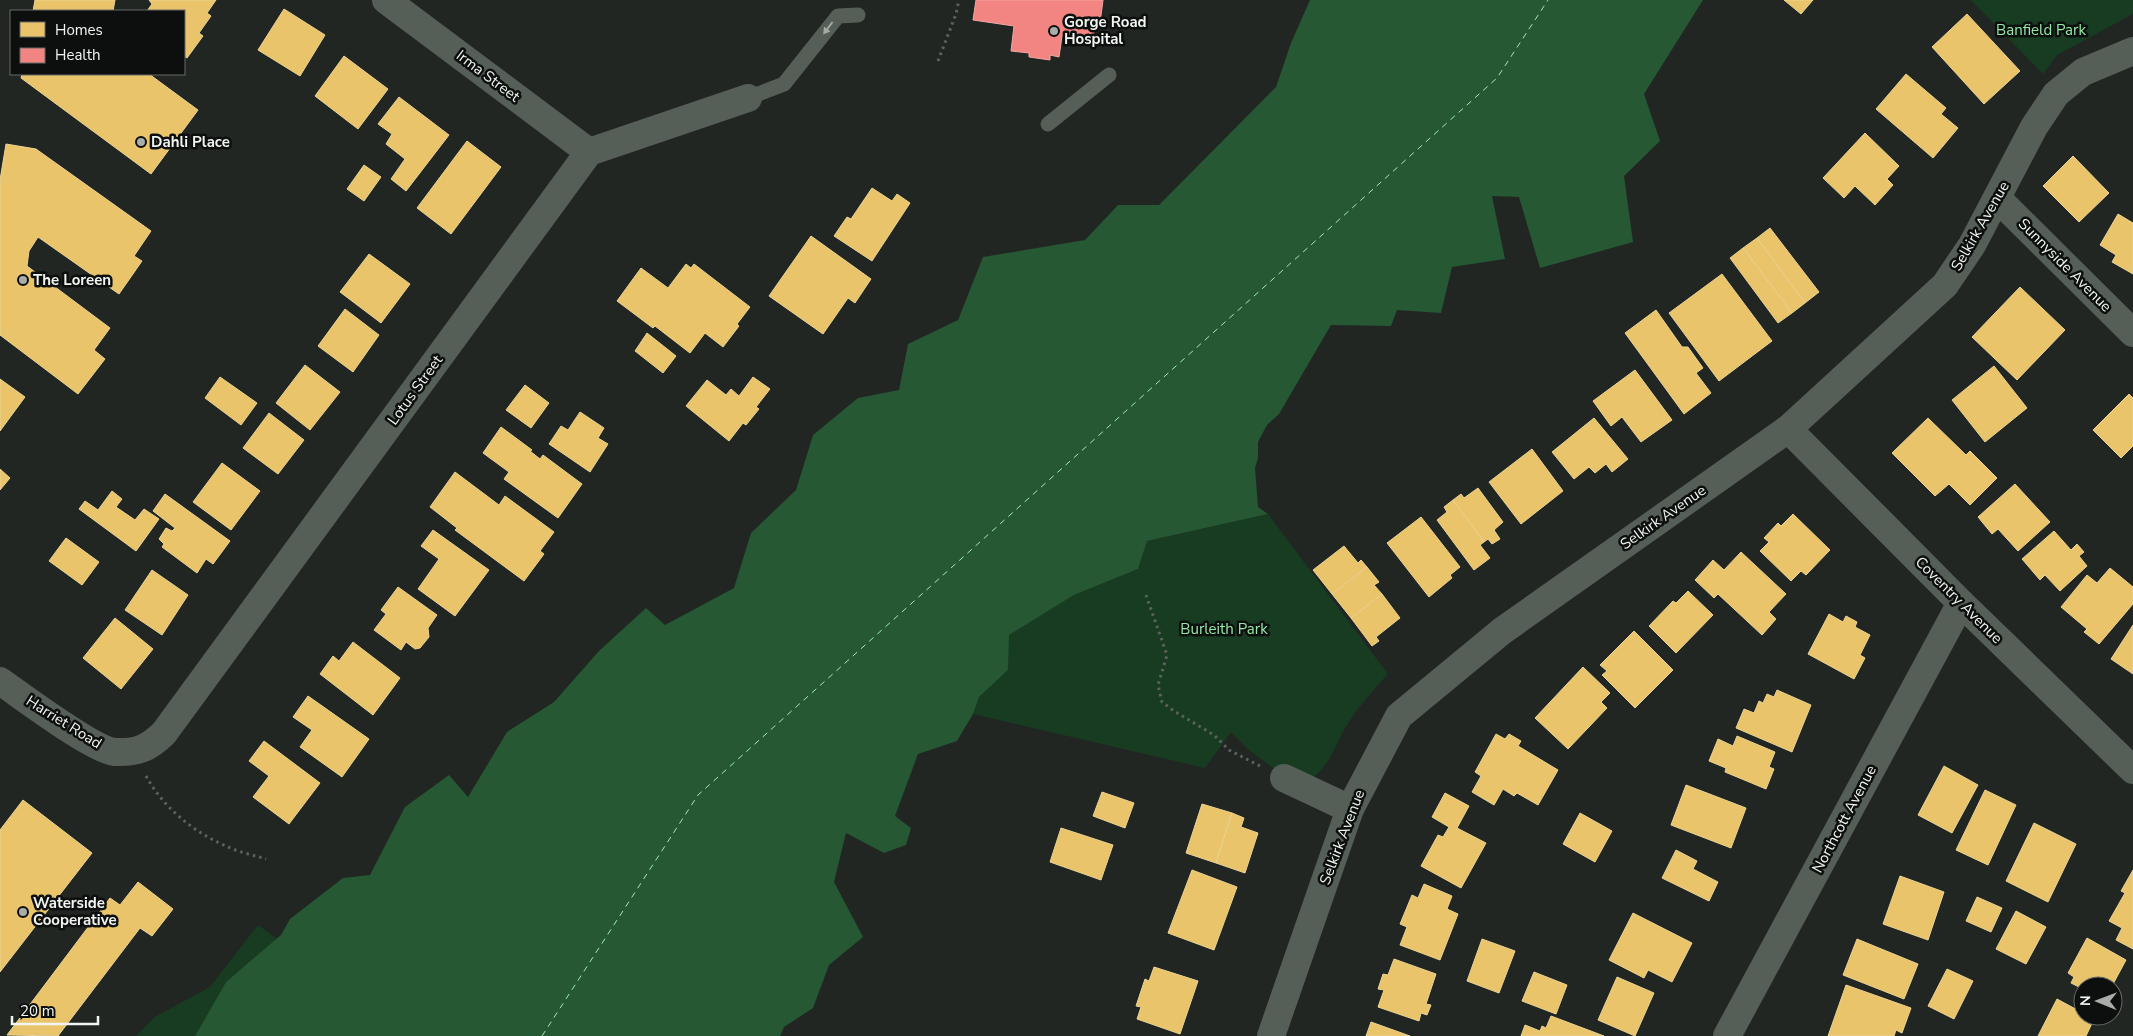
<svg xmlns="http://www.w3.org/2000/svg" width="2133" height="1036" viewBox="0 0 2133 1036" font-family="'Nunito Sans',sans-serif">
<style>
.green{fill:#173c22}
.water{fill:#255833}
.homes{fill:#e9c46a;stroke:#ebd392}
.health{fill:#f28482;stroke:#f2a6a3}
.lines{fill:none;stroke-linecap:round;stroke-linejoin:round}
.ferry{stroke:#9ceeb0;stroke-width:1;stroke-dasharray:6 5;stroke-linecap:butt}
.path{stroke:#5c625d;stroke-width:3;stroke-dasharray:2.5 4;stroke-linecap:butt}
.service{stroke:#565e58;stroke-width:15}
.minor{stroke:#565e58;stroke-width:28}
.oneway{fill:#a4aaa4}
.poi-dot{fill:#a8ada9;stroke:#0c0f0d;stroke-width:2}
.labels{text-anchor:middle;dominant-baseline:central;stroke-width:5;stroke-linejoin:round;paint-order:stroke}
.poi-label{font-size:15px;font-weight:bold;fill:#f1f5f1;stroke:#0c0f0d;text-anchor:start}
.park-label{font-size:15px;fill:#95e7a8;stroke:#0c0f0d}
.street-label{font-size:15px;fill:#f1f5f1;stroke:#0c0f0d}
</style>
<rect width="100%" height="100%" fill="#212623"/>
<g class="green">
<path d="M1971 0H2133V14L2057 55 2043 74Z"/>
<path d="M1268 514 1388 674C1373 690 1359 706 1347 725 1335 744 1329 770 1308 780L1277 771 1249 750 1231 732 1205 768 973 714 979 697 1008 670V635L1074 595 1138 569 1147 541Z"/>
<path d="M258 925 277 939 226 982 195 1036H136L155 1017 210 987Z"/>
</g>
<path class="water" d="M1310 0H1703L1644 94 1660 141 1624 176 1633 242 1540 268 1519 197 1492 196 1505 259 1452 267 1441 313 1397 310 1391 326 1331 325 1279 414 1267 425 1258 442V458L1255 468 1258 507 1268 514 1147 541 1138 569 1074 595 1009 635 1008 670 979 697 973 714 957 741 918 754 895 816 911 828 906 845 884 853 846 833 834 882 863 937 829 965 813 1008 784 1027 780 1036H195L226 982 281 935 290 919 343 878 370 875 405 807 449 775 468 797 507 732 554 702 599 651 646 608 665 625 734 588 751 533 796 490 813 435 858 398 899 390 908 344 958 320 983 257 1085 240 1118 205H1159L1276 87 1291 43Z"/>
<g class="homes">
<path d="M35 0H115L113 11H33Z"/>
<path d="M149 0H216L207 13 211 16 199 33 203 36 187 58 184 56V11H147L152 4Z"/>
<path d="M1784 0H1813L1801 14Z"/>
<path d="M284 9 325 35 300 76 258 50Z"/>
<path d="M1967 14 2020 71 1984 104 1932 47Z"/>
<path d="M344 56 388 89 358 129 315 96Z"/>
<path d="M22 74H149L198 110 151 174 21 78Z"/>
<path d="M1906 74 1946 108 1941 114 1958 128 1933 158 1876 109Z"/>
<path d="M399 97 449 135 406 191 391 179 405 159 386 144 392 134 378 124Z"/>
<path d="M1865 133 1899 166 1887 179 1893 185 1875 205 1855 186 1844 198 1823 178Z"/>
<path d="M467 141 501 167 451 234 417 208Z"/>
<path d="M6 144 36 149 151 231 134 256 142 261 119 294 38 237 29 251 27 266 110 328 94 350 105 359 78 394 0 335V180Z"/>
<path d="M2073 156 2109 193 2079 222 2043 186Z"/>
<path d="M364 165 381 177 364 201 347 189Z"/>
<path d="M872 188 892 201 897 194 910 203 872 261 834 236 847 217 851 219Z"/>
<path d="M2118 214 2133 223V274L2112 262 2116 255 2100 245Z"/>
<path d="M1770 228 1819 292 1805 303 1757 238Z"/>
<path d="M811 236 871 279 855 303 848 298 823 334 769 296Z"/>
<path d="M1757 238 1805 303 1792 313 1743 248Z"/>
<path d="M1743 248 1792 313 1778 323 1730 258Z"/>
<path d="M369 254 410 284 381 323 340 292Z"/>
<path d="M686 264 691 268 694 264 750 307 737 324 739 326 723 347 705 333 690 353 655 326 653 328 617 301 641 268 668 288Z"/>
<path d="M1722 274 1772 341 1719 381 1669 313Z"/>
<path d="M2020 287 2065 330 2017 380 1972 337Z"/>
<path d="M345 309 379 335 353 372 318 346Z"/>
<path d="M1656 310 1682 347H1688L1703 368 1696 373 1711 393 1684 414 1625 333Z"/>
<path d="M647 333 676 356 663 373 635 351Z"/>
<path d="M305 365 340 392 310 430 276 403Z"/>
<path d="M1994 366 2027 408 1985 442 1952 400Z"/>
<path d="M1635 370 1672 420 1641 442 1622 417 1611 426 1593 401Z"/>
<path d="M220 377 257 403 241 425 205 398Z"/>
<path d="M753 377 770 389 756 407 759 409 746 425 743 423 729 441 686 406 707 380 726 395 731 389 739 396Z"/>
<path d="M0 379 25 397 0 431Z"/>
<path d="M525 385 549 403 531 428 506 410Z"/>
<path d="M2129 394 2133 398V446L2121 458 2093 430Z"/>
<path d="M580 412 604 428 598 438 608 444 590 472 549 444 561 426 568 430Z"/>
<path d="M269 413 304 440 278 474 243 448Z"/>
<path d="M1594 418 1628 459 1612 472 1606 464 1595 473 1589 467 1574 479 1552 452Z"/>
<path d="M1928 418 1966 455 1970 451 1997 478 1970 505 1949 484 1935 496 1892 453Z"/>
<path d="M501 427 532 450 530 451 540 459 543 455 582 484 558 518 504 479 509 472 483 453Z"/>
<path d="M1532 449 1563 491 1521 524 1489 482Z"/>
<path d="M222 463 260 491 231 530 193 502Z"/>
<path d="M0 469 10 478 0 490Z"/>
<path d="M455 472 499 505 505 496 554 532 540 551 544 554 524 581 455 530 457 528 430 507Z"/>
<path d="M2015 484 2050 522 2018 551 1998 529 1992 534 1978 517Z"/>
<path d="M1478 488 1503 522 1494 530 1500 539 1492 544 1488 539 1484 542 1453 500 1461 494 1464 498Z"/>
<path d="M112 491 122 499 116 507 135 520 144 509 159 519 136 551 79 509 85 501 98 510Z"/>
<path d="M165 494 230 541 213 564 206 559 197 573 162 547 164 544 159 539 166 528 172 531 175 528 153 511Z"/>
<path d="M1453 500 1484 542 1480 545 1490 558 1474 570 1437 520 1447 512 1444 507Z"/>
<path d="M1793 514 1830 550 1806 575 1801 571 1791 581 1760 551 1769 542 1764 538 1778 523 1781 526Z"/>
<path d="M1421 517 1460 567 1450 575 1452 578 1429 597 1387 543Z"/>
<path d="M433 530 489 570 455 616 418 589 439 559 421 546Z"/>
<path d="M2054 531 2071 550 2077 544 2084 552 2079 556 2087 566 2060 591 2045 575 2040 580 2022 559Z"/>
<path d="M66 538 99 562 82 585 49 561Z"/>
<path d="M1344 546 1358 563 1361 560 1367 567 1332 594 1313 570Z"/>
<path d="M1741 552 1786 594 1769 612 1776 619 1762 635 1718 594 1714 598 1695 580 1713 560 1724 570Z"/>
<path d="M1367 567 1379 582 1374 585 1382 594 1351 618 1332 594Z"/>
<path d="M2110 568 2133 587V604L2099 644 2084 632 2087 629 2061 607 2087 575 2097 583Z"/>
<path d="M152 570 188 595 162 635 125 610Z"/>
<path d="M398 587 437 615 428 628 429 637 420 648 415 649 406 642 401 650 374 630 386 614 381 610Z"/>
<path d="M1688 591 1713 615 1676 653 1649 626 1673 601 1676 603Z"/>
<path d="M1382 594 1400 618 1376 637 1379 641 1372 646 1351 618Z"/>
<path d="M1829 614 1843 622 1846 616 1857 622 1855 627 1870 635 1860 655 1865 658 1854 679 1808 654Z"/>
<path d="M115 618 153 649 121 689 83 658Z"/>
<path d="M2133 625V674L2111 659Z"/>
<path d="M1634 631 1673 670 1635 708 1602 675 1607 671 1600 665Z"/>
<path d="M353 642 400 678 373 715 320 674 333 656 339 661Z"/>
<path d="M1583 667 1610 693 1601 702 1607 708 1568 749 1535 718Z"/>
<path d="M1777 690 1811 705 1792 752 1736 728 1744 709 1754 713 1759 701 1763 703 1767 694 1774 697Z"/>
<path d="M308 696 369 739 342 777 300 747 312 730 293 717Z"/>
<path d="M1496 734 1505 739 1509 734 1521 741 1518 746 1558 770 1538 805 1517 793 1514 796 1503 789 1494 805 1472 792 1481 776 1475 772Z"/>
<path d="M1737 736 1775 752 1769 767 1774 769 1766 789 1725 772 1726 768 1709 761 1718 739 1733 746Z"/>
<path d="M264 741 320 783 289 824 253 797 269 776 249 761Z"/>
<path d="M1944 766 1978 785 1952 833 1918 815Z"/>
<path d="M1686 785 1746 808 1731 848 1671 825Z"/>
<path d="M1985 790 2016 805 1988 865 1956 850Z"/>
<path d="M1102 792 1134 803 1125 828 1093 816Z"/>
<path d="M1445 793 1469 806 1457 828 1486 843 1461 888 1421 866 1438 835 1443 837 1449 827 1432 817Z"/>
<path d="M23 800 92 853 0 972V830Z"/>
<path d="M1202 804 1232 813 1216 863 1186 853Z"/>
<path d="M1232 813 1244 818 1241 827 1258 833 1245 873 1216 863Z"/>
<path d="M1580 813 1612 831 1595 862 1563 844Z"/>
<path d="M2034 823 2076 844 2048 902 2006 881Z"/>
<path d="M1061 828 1113 845 1101 880 1050 862Z"/>
<path d="M1676 850 1697 861 1693 869 1718 882 1709 901 1662 878Z"/>
<path d="M1192 870 1237 887 1214 950 1168 933Z"/>
<path d="M2133 870V949L2116 940 2122 928 2109 921 2125 893 2121 891Z"/>
<path d="M1900 876 1944 892 1928 940 1883 924Z"/>
<path d="M138 882 173 909 152 936 140 928 58 1036 7 1035 110 898 120 905Z"/>
<path d="M1424 884 1452 896 1447 909 1458 914 1440 960 1400 945 1407 927 1400 924 1412 895 1418 898Z"/>
<path d="M1977 897 2002 908 1991 932 1966 921Z"/>
<path d="M2016 911 2046 927 2026 964 1996 949Z"/>
<path d="M1633 913 1692 943 1672 982 1648 970 1644 978 1609 960Z"/>
<path d="M2087 938 2126 960 2112 986H2083V989L2071 983 2074 977 2068 973Z"/>
<path d="M1482 939 1515 951 1499 993 1467 981Z"/>
<path d="M1857 939 1918 964 1904 999 1843 975Z"/>
<path d="M1394 959 1436 974 1426 1004 1431 1005 1427 1015 1421 1013 1419 1021 1378 1007 1384 990 1378 989 1383 974 1388 975Z"/>
<path d="M1154 967 1198 981 1180 1034 1137 1019 1141 1007 1136 1006 1145 979 1149 981Z"/>
<path d="M1947 969 1973 981 1954 1019 1928 1006Z"/>
<path d="M1534 972 1567 985 1556 1014 1522 1001Z"/>
<path d="M1617 977 1654 993 1635 1036 1598 1020Z"/>
<path d="M1846 985 1911 1008 1902 1033 1896 1030 1894 1036H1828Z"/>
<path d="M2057 999 2083 1013V1016L2094 1019 2086 1036H2038Z"/>
<path d="M1551 1016 1604 1036H1521L1525 1025 1540 1031 1542 1026 1546 1028Z"/>
<path d="M1371 1022 1410 1036H1366Z"/>
</g>
<path class="health" d="M976 0H1103L1100 23 1095 22 1093 40 1062 36 1059 57 1050 55V60L1029 57V53L1011 51 1014 26 973 20Z"/>
<g class="lines">
<path class="ferry" d="M542 1036 698 795 1497 78 1548 0"/>
<g class="path">
<path d="M938 61 956 14 959 0"/>
<path d="M1146 595 1167 655 1158 685 1162 702 1174 711 1214 735 1229 750 1260 766"/>
<path d="M146 776C163 807 193 832 226 846 238 852 253 855 266 859"/>
</g>
<g class="service">
<path d="M748 98 784 84 838 16 858 15"/>
<path d="M1048 124 1109 75"/>
</g>
<g class="minor">
<path d="M386 0 589 152"/>
<path d="M1997 198 2133 333"/>
<path d="M1788 429 1961 603 2133 770"/>
<path d="M0 681C22 696 93 750 115 752 137 753 149 748 164 733L589 152 748 98"/>
<path d="M1284 778 1350 809"/>
<path d="M1271 1036 1350 809 1399 716 1502 631 1788 429 1945 285 1972 245 2034 127 2056 94 2083 72 2133 51"/>
<path d="M1727 1036 1961 603"/>
</g>
</g>
<defs><path id="oneway-solid" d="M-6-.8H1V-3.2L6.5 0L1 3.2V.8H-6Z" transform="scale(1.25)"/></defs>
<use class="oneway" href="#oneway-solid" transform="translate(828 28) rotate(127)"/>
<g class="poi-dot">
<circle cx="1054" cy="31" r="5"/>
<circle cx="141" cy="142" r="5"/>
<circle cx="23" cy="280" r="5"/>
<circle cx="23" cy="912" r="5"/>
</g>
<g class="labels">
<g class="poi-label">
<text x="1064" y="22">Gorge Road<tspan x="1064" dy="17">Hospital</tspan></text>
<text x="151" y="142">Dahli Place</text>
<text x="33" y="280">The Loreen</text>
<text x="33" y="903">Waterside<tspan x="33" dy="17">Cooperative</tspan></text>
</g>
<g class="park-label">
<text x="2041" y="30">Banfield Park</text>
<text x="1224" y="629">Burleith Park</text>
</g>
<g class="street-label">
<text transform="translate(488 76) rotate(37)">Irma Street</text>
<text transform="translate(1980 226) rotate(-60)">Selkirk Avenue</text>
<text transform="translate(2065 265) rotate(45)">Sunnyside Avenue</text>
<text transform="translate(415 390) rotate(-54)">Lotus Street</text>
<text transform="translate(1663 517) rotate(-35)">Selkirk Avenue</text>
<text transform="translate(1959 600) rotate(45)">Coventry Avenue</text>
<text transform="translate(64 722) rotate(32)">Harriet Road</text>
<text transform="translate(1844 819) rotate(-62)">Northcott Avenue</text>
<text transform="translate(1342 837) rotate(-69)">Selkirk Avenue</text>
</g>
</g>
<rect x="10" y="10" width="175" height="65" fill="#0c0f0d" stroke="#686b68"/>
<rect x="20" y="22" width="25" height="15" fill="#e9c46a" stroke="#686b68"/>
<text x="55" y="35" font-size="15" fill="#f1f5f1">Homes</text>
<rect x="20" y="48" width="25" height="15" fill="#f28482" stroke="#686b68"/>
<text x="55" y="60" font-size="15" fill="#f1f5f1">Health</text>
<g transform="translate(2098 1001) rotate(271)"><circle r="24" fill="#0c0f0d" stroke="#686b68"/>
<path d="M0-4L9 19L0 12L-9 19Z" fill="#a8ada9"/>
<text y="-8" font-size="14" font-weight="bold" text-anchor="middle" fill="#f1f5f1">N</text>
</g>
<path d="M12 1016v8h86v-8" fill="none" stroke="#f1f5f1" stroke-width="2.5"/>
<text x="20" y="1016" font-size="15" fill="#f1f5f1" stroke="#0c0f0d" stroke-width="4" paint-order="stroke">20 m</text>
</svg>
